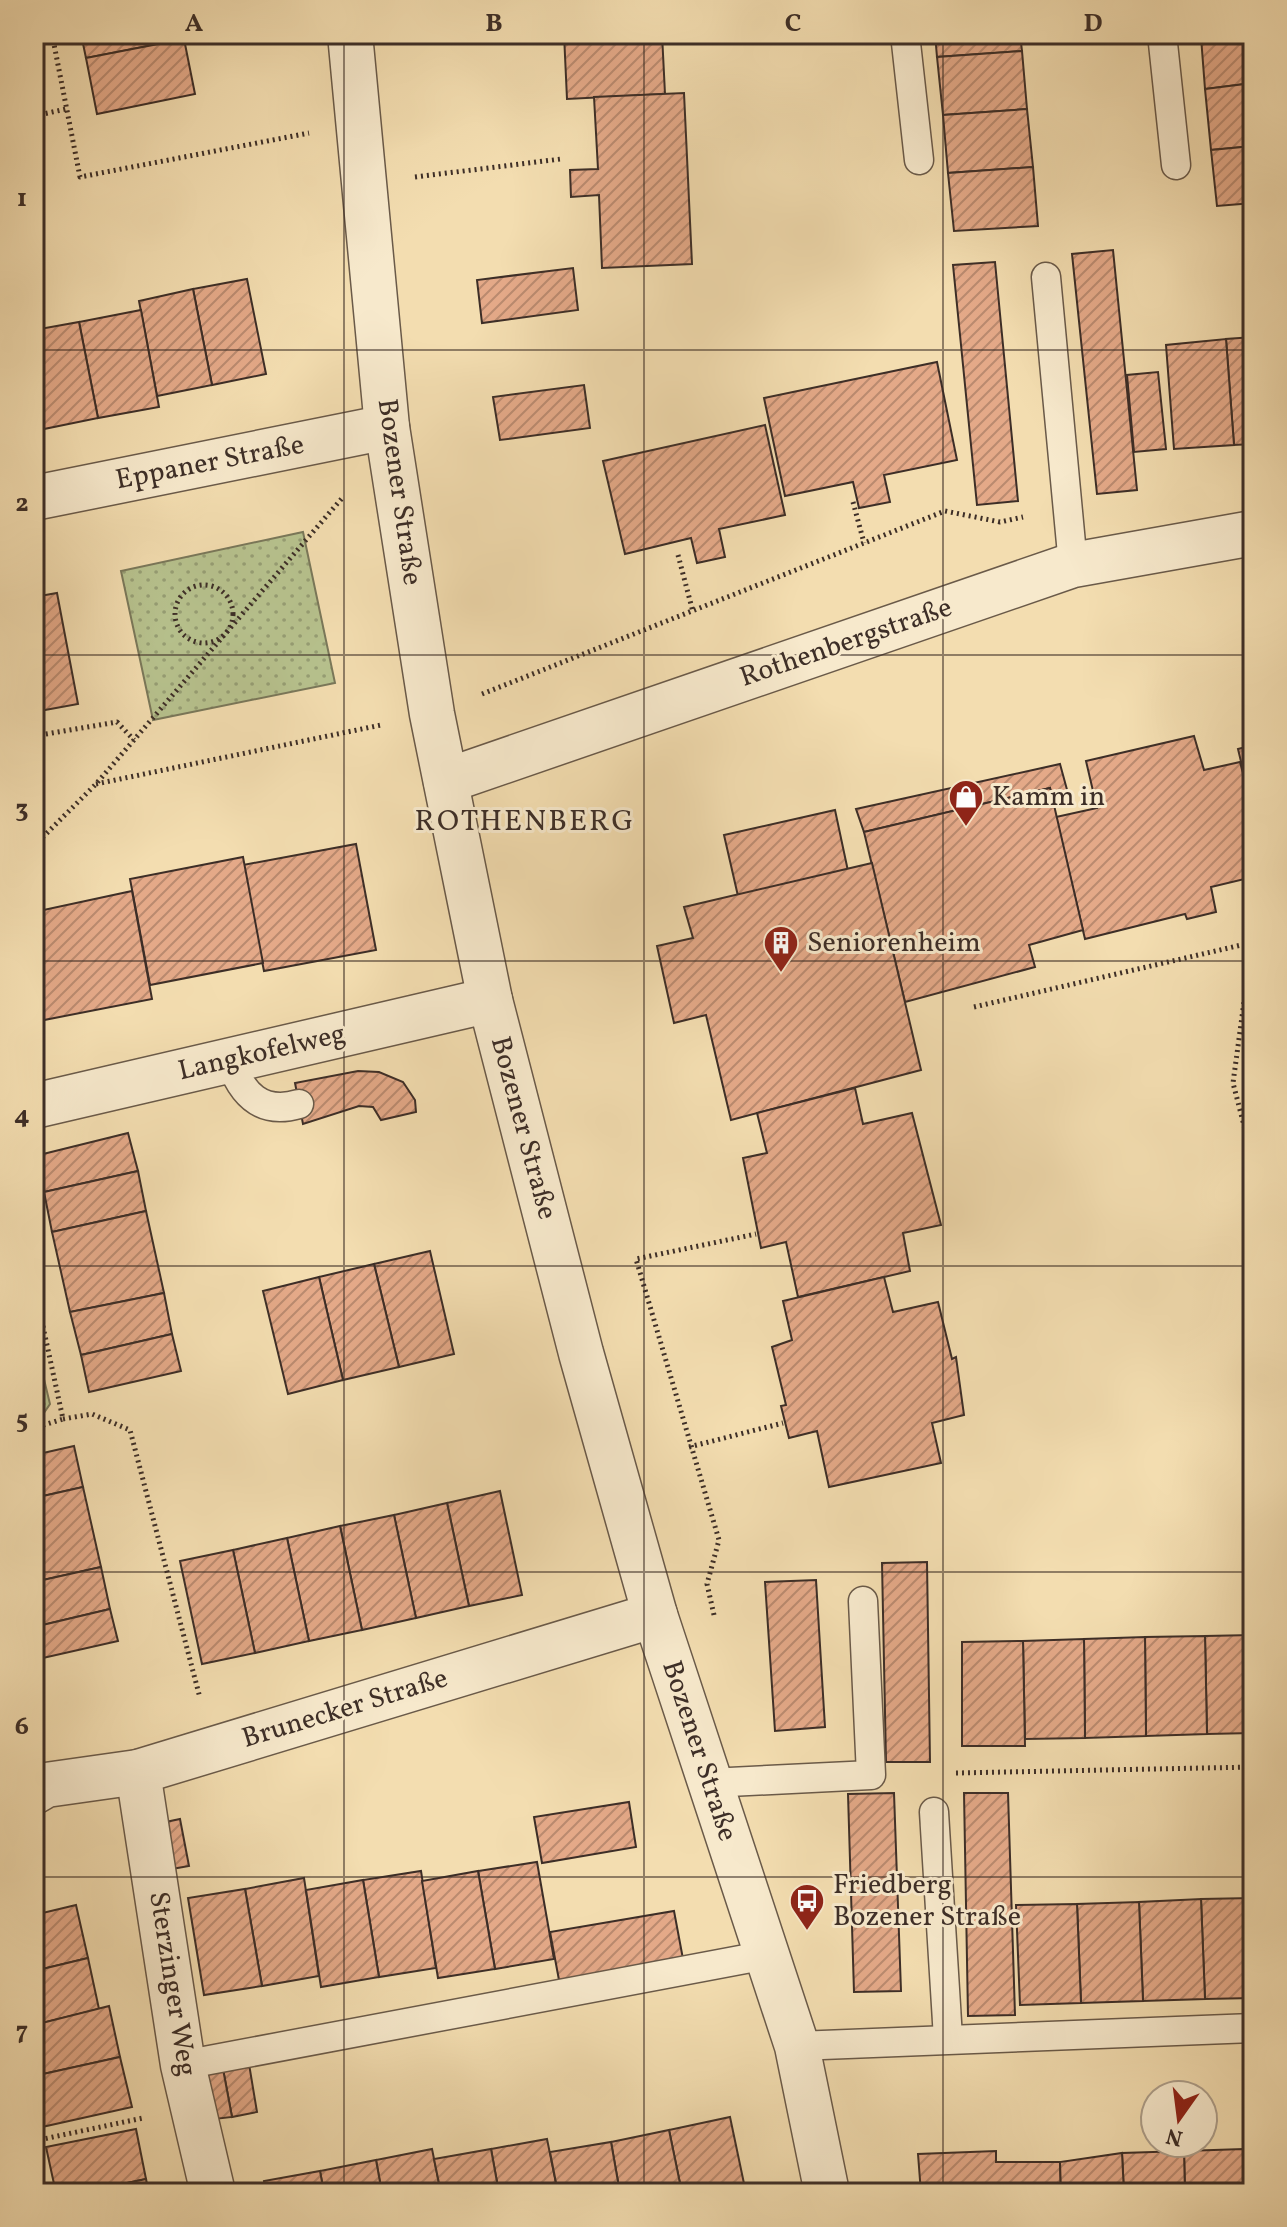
<svg xmlns="http://www.w3.org/2000/svg" width="1287" height="2227" viewBox="0 0 1287 2227" font-family="Vollkorn,serif">
<style>
.grass{fill:url(#grass-dots);stroke:#7a785a;stroke-width:2}
.building{fill:url(#building-hatch);stroke:#3d2e27;stroke-width:2}
.lines{fill:none;stroke-linecap:round;stroke-linejoin:round}
.lane-casing{stroke:#6a5a49;stroke-width:31}
.street-casing{stroke:#6a5a49;stroke-width:47}
.path{stroke:#3d2e27;stroke-width:5;stroke-dasharray:2 4;stroke-linecap:butt}
.lane{stroke:#f7e9cc;stroke-width:28}
.street{stroke:#f7e9cc;stroke-width:44}
.grid{fill:none;stroke:#3d2e27;stroke-width:2;stroke-opacity:0.55}
.labels{text-anchor:middle;dominant-baseline:central;stroke-width:6;stroke-linejoin:round;paint-order:stroke}
.street-label{font-size:28px;fill:#3d2e27;stroke:#f7e9cc}
.poi-label{font-size:28px;fill:#3d2e27;stroke:#f7e9cc;text-anchor:start}
.neighbourhood-label{font-size:30px;letter-spacing:2px;fill:#3d2e27;stroke:#f7e9cc}
.neatline{fill:none;stroke:#3d2e27;stroke-width:3}
.grid-label{font-size:26px;text-anchor:middle;font-weight:bold;fill:#3d2e27}
</style>
<defs>
<pattern id="grass-dots" width="8" height="8" patternUnits="userSpaceOnUse" patternTransform="scale(2)"><rect width="8" height="8" fill="#b7c28e"/><path d="M2 2h.1M6 6h.1" fill="none" stroke="#969e74" stroke-width="1.8" stroke-linecap="round"/></pattern>
<pattern id="building-hatch" width="6" height="6" patternUnits="userSpaceOnUse" patternTransform="scale(2)"><rect width="6" height="6" fill="#e4a988"/><path d="M-1 1l2-2M0 6l6-6M5 7l2-2" fill="none" stroke="#ba8a6f"/></pattern>
</defs>
<rect width="100%" height="100%" fill="#f3ddb0"/>
<filter id="stains"><feTurbulence type="fractalNoise" baseFrequency=".0025" numOctaves="4"/><feColorMatrix values="0 0 0 0 .2 0 0 0 0 .09 0 0 0 0 .02 0 0 0 .5 -.17"/></filter>
<radialGradient id="worn" r=".72"><stop offset=".6" stop-color="#630" stop-opacity="0"/><stop offset="1" stop-color="#630" stop-opacity=".3"/></radialGradient>
<g class="grass">
<path d="M303 532 335 683 153 720 121 571Z"/>
<path d="M34 1338 50 1404 39 1420 34 1421Z"/>
</g>
<g class="building">
<path d="M81 34H183L184 39 86 58Z"/>
<path d="M564 34H662L665 94 567 99Z"/>
<path d="M935 34H1020L1022 51 937 57Z"/>
<path d="M1253 34V83L1205 89 1201 37Z"/>
<path d="M184 39 195 94 97 114 86 58Z"/>
<path d="M1022 51 1027 109 943 115 937 57Z"/>
<path d="M1253 83V146L1211 150 1205 89Z"/>
<path d="M684 93 692 264 602 268 599 195 571 197 570 170 598 169 594 97Z"/>
<path d="M1027 109 1033 167 948 173 943 115Z"/>
<path d="M1253 146V203L1217 206 1211 150Z"/>
<path d="M1033 167 1038 226 954 231 948 173Z"/>
<path d="M1113 250 1137 490 1097 494 1072 254Z"/>
<path d="M995 262 1018 501 977 505 953 265Z"/>
<path d="M573 268 578 310 482 323 477 280Z"/>
<path d="M247 279 266 374 212 385 193 289Z"/>
<path d="M193 289 212 385 157 396 139 301Z"/>
<path d="M141 310 159 407 98 418 79 322Z"/>
<path d="M79 322 98 418 44 429 34 380V330Z"/>
<path d="M1253 337V444L1234 445 1226 339Z"/>
<path d="M1226 339 1234 445 1174 449 1166 345Z"/>
<path d="M937 362 957 460 884 475 890 502 859 508 853 482 785 496 764 398Z"/>
<path d="M1158 372 1166 449 1134 452 1127 375Z"/>
<path d="M34 380 43 419 34 421Z"/>
<path d="M584 385 590 428 500 440 493 397Z"/>
<path d="M765 425 785 515 719 529 725 557 697 563 691 538 625 554 603 461Z"/>
<path d="M57 593 78 704 34 712V597Z"/>
<path d="M1194 736 1204 770 1240 762 1253 812V877L1211 887 1216 912 1187 919 1185 914 1085 939 1056 817 1097 808 1086 761Z"/>
<path d="M1253 745V812L1238 749Z"/>
<path d="M1060 764 1069 797 1053 802 1050 788 864 832 856 809Z"/>
<path d="M1050 788 1083 930 1029 945 1035 967 905 1002 864 832Z"/>
<path d="M835 810 848 871 738 896 724 835Z"/>
<path d="M356 844 376 950 264 971 243 865Z"/>
<path d="M243 857 263 963 150 985 130 879Z"/>
<path d="M872 863 921 1070 731 1120 706 1015 674 1023 657 946 693 938 684 907Z"/>
<path d="M132 891 152 999 39 1021 34 993V912Z"/>
<path d="M358 1071 379 1072 403 1082 415 1100 416 1112 381 1120 373 1107 359 1106 303 1124 295 1083Z"/>
<path d="M855 1088 863 1124 912 1113 941 1225 903 1233 910 1271 798 1297 786 1242 761 1248 743 1158 767 1153 757 1113Z"/>
<path d="M128 1133 138 1171 44 1192 35 1156Z"/>
<path d="M138 1171 146 1211 52 1232 44 1192Z"/>
<path d="M146 1211 164 1293 70 1312 52 1232Z"/>
<path d="M430 1251 454 1354 399 1367 374 1264Z"/>
<path d="M374 1264 399 1367 343 1380 319 1277Z"/>
<path d="M319 1277 343 1380 288 1394 263 1291Z"/>
<path d="M884 1277 893 1312 938 1302 952 1359 956 1357 964 1415 932 1423 941 1463 829 1487 817 1431 789 1438 781 1406 786 1405 772 1347 792 1340 783 1301Z"/>
<path d="M164 1293 172 1334 81 1355 70 1312Z"/>
<path d="M172 1334 181 1371 89 1392 81 1355Z"/>
<path d="M74 1446 83 1487 34 1498V1455Z"/>
<path d="M83 1487 101 1567 34 1582V1498Z"/>
<path d="M500 1491 522 1595 469 1606 447 1503Z"/>
<path d="M447 1503 469 1606 416 1618 394 1515Z"/>
<path d="M394 1515 416 1618 362 1630 340 1526Z"/>
<path d="M340 1526 362 1630 309 1641 287 1538Z"/>
<path d="M287 1538 309 1641 255 1653 233 1550Z"/>
<path d="M233 1550 255 1653 202 1664 180 1561Z"/>
<path d="M927 1562 930 1762H886L882 1563Z"/>
<path d="M101 1567 110 1609 34 1627V1582Z"/>
<path d="M816 1580 825 1727 775 1731 765 1582Z"/>
<path d="M110 1609 118 1641 34 1660V1627Z"/>
<path d="M1253 1635V1733L1207 1734 1205 1636Z"/>
<path d="M1205 1636 1207 1734 1146 1736 1145 1637Z"/>
<path d="M1145 1637 1146 1736 1085 1738 1084 1639Z"/>
<path d="M1084 1639 1085 1738 1025 1739 1023 1641Z"/>
<path d="M1023 1641 1025 1746H962V1642Z"/>
<path d="M894 1793 901 1991 854 1992 848 1794Z"/>
<path d="M964 1793H1008L1015 2015 968 2016Z"/>
<path d="M629 1802 636 1847 542 1863 534 1817Z"/>
<path d="M180 1819 189 1866 166 1870 156 1824Z"/>
<path d="M537 1862 554 1959 495 1969 478 1871Z"/>
<path d="M421 1871 436 1968 379 1977 363 1880Z"/>
<path d="M478 1871 495 1969 438 1978 422 1881Z"/>
<path d="M304 1878 319 1976 262 1986 245 1889Z"/>
<path d="M363 1880 379 1977 321 1987 306 1890Z"/>
<path d="M245 1889 262 1986 204 1995 188 1898Z"/>
<path d="M1253 1898V1998L1205 1999 1201 1899Z"/>
<path d="M1201 1899 1205 1999 1143 2001 1139 1902Z"/>
<path d="M1139 1902 1143 2001 1081 2003 1077 1904Z"/>
<path d="M1077 1904 1081 2003 1020 2005 1016 1905Z"/>
<path d="M76 1905 88 1958 34 1971V1915Z"/>
<path d="M674 1911 683 1959 559 1980 550 1932Z"/>
<path d="M88 1958 99 2009 34 2025V1971Z"/>
<path d="M109 2006 120 2057 34 2076V2025Z"/>
<path d="M120 2057 132 2107 42 2127 34 2076Z"/>
<path d="M249 2064 257 2112 232 2117 223 2069Z"/>
<path d="M223 2069 232 2117 206 2120 198 2073Z"/>
<path d="M730 2117 746 2193H682L669 2130Z"/>
<path d="M136 2129 146 2179 80 2193H56L46 2147Z"/>
<path d="M669 2130 682 2193H620L611 2142Z"/>
<path d="M547 2139 558 2193H499L491 2149Z"/>
<path d="M611 2142 620 2193H558L550 2152Z"/>
<path d="M1253 2148V2193H1245L1243 2149Z"/>
<path d="M432 2149 441 2193H382L376 2160Z"/>
<path d="M491 2149 499 2193H441L434 2159Z"/>
<path d="M1243 2149 1245 2193H1185L1184 2151Z"/>
<path d="M996 2151V2162H1060L1061 2193H921L918 2154Z"/>
<path d="M1184 2151 1185 2193H1124L1122 2153Z"/>
<path d="M1122 2153 1124 2193H1061L1060 2162Z"/>
<path d="M376 2160 382 2193H324L320 2171Z"/>
<path d="M320 2171 324 2193H266L264 2181Z"/>
<path d="M146 2179 149 2193H80Z"/>
</g>
<g class="lines">
<defs>
<g id="lane">
<path d="M905 34 919 160"/>
<path d="M1162 34 1176 165"/>
<path d="M1046 277 1073 565"/>
<path d="M230 1061C242 1094 261 1115 299 1104"/>
<path d="M709 1783 871 1775 863 1601"/>
<path d="M934 1812 948 2038"/>
<path d="M797 2046 1253 2028"/>
<path d="M183 2065 767 1955"/>
</g>
<g id="street">
<path d="M350 34 387 427 432 714 490 1000 581 1353 655 1615 797 2046 827 2193"/>
<path d="M34 498 387 427"/>
<path d="M446 781 1073 565 1253 533"/>
<path d="M34 1106 490 1000"/>
<path d="M138 1772 183 2065 213 2193"/>
<path d="M34 1792 46 1785 138 1772 655 1615"/>
</g>
</defs>
<use href="#lane" class="lane-casing"/>
<use href="#street" class="street-casing"/>
<g class="path">
<path d="M52 34 80 177 309 133"/>
<path d="M34 116 66 109"/>
<path d="M415 177 561 159"/>
<path d="M853 502 864 543"/>
<path d="M678 555 693 612"/>
<circle cx="204" cy="614" r="29"/>
<path d="M482 694 945 511 1000 522 1023 517"/>
<path d="M34 736 117 722 134 740"/>
<path d="M96 784 381 725"/>
<path d="M34 846 96 784 343 497"/>
<path d="M1252 943 1233 1083 1253 1160"/>
<path d="M974 1007 1250 943"/>
<path d="M34 1285 63 1419 34 1428"/>
<path d="M63 1419 92 1414 130 1430 200 1698"/>
<path d="M689 1447 783 1423"/>
<path d="M714 1615 707 1584 719 1540 636 1259 756 1234"/>
<path d="M956 1773 1253 1767"/>
<path d="M34 2141 143 2118"/>
</g>
<use href="#lane" class="lane"/>
<use href="#street" class="street"/>
</g>
<path class="grid" d="M344 34V2193M644 34V2193M943 34V2193M34 350H1253M34 655H1253M34 961H1253M34 1266H1253M34 1572H1253M34 1877H1253"/>
<defs>
<symbol id="shop-pin" viewBox="-11 -11 22 30"><path d="M0 17L-7.5 6A9.5 9.5 0 1 1 7.5 6Z" fill="#8f2418" stroke="#f7e9cc"/><path d="M-5-2.5h2.3a2.7 3.5 0 0 1 5.4 0H5L5.5 6h-11ZM-1.5-2.5h3a1.5 2.3 0 0 0-3 0Z" fill="#fff"/></symbol>
<symbol id="building-pin" viewBox="-11 -11 22 30"><path d="M0 17L-7.5 6A9.5 9.5 0 1 1 7.5 6Z" fill="#8f2418" stroke="#f7e9cc"/><path d="M-4-6H4V6H1V3H-1V6H-4ZM-2.5-4.3h1.7v1.8h-1.7ZM.8-4.3h1.7v1.8H.8ZM-2.5-1h1.7V.8h-1.7ZM.8-1h1.7V.8H.8Z" fill="#fff"/></symbol>
<symbol id="bus-pin" viewBox="-11 -11 22 30"><path d="M0 17L-7.5 6A9.5 9.5 0 1 1 7.5 6Z" fill="#8f2418" stroke="#f7e9cc"/><path d="M-5-6H5V4H4V6H2V4H-2V6H-4V4H-5ZM-3.5-4V0h7V-4ZM-3.5 1.2v1.5H-2V1.2ZM2 1.2v1.5H3.5V1.2Z" fill="#fff"/></symbol>
</defs>
<g fill-rule="evenodd">
<use href="#shop-pin" x="946" y="777" width="40" height="54"/>
<use href="#building-pin" x="761" y="923" width="40" height="54"/>
<use href="#bus-pin" x="787" y="1881" width="40" height="54"/>
</g>
<g class="labels">
<g class="street-label">
<text transform="translate(210 463) rotate(-11)">Eppaner Straße</text>
<text transform="translate(399 492) rotate(82)">Bozener Straße</text>
<text transform="translate(846 643) rotate(-19)">Rothenbergstraße</text>
<text transform="translate(262 1053) rotate(-13)">Langkofelweg</text>
<text transform="translate(523 1128) rotate(75)">Bozener Straße</text>
<text transform="translate(345 1709) rotate(-17)">Brunecker Straße</text>
<text transform="translate(699 1751) rotate(72)">Bozener Straße</text>
<text transform="translate(172 1984) rotate(81)">Sterzinger Weg</text>
</g>
<g class="poi-label">
<text x="992" y="797">Kamm in</text>
<text x="807" y="943">Seniorenheim</text>
<text x="833" y="1885">Friedberg<tspan x="833" dy="32">Bozener Straße</tspan></text>
</g>
<g class="neighbourhood-label">
<text x="525" y="822">ROTHENBERG</text>
</g>
</g>
<rect width="1287" height="2227" fill="none" stroke="#f3ddb0" stroke-width="88"/>
<g transform="translate(1179 2119) rotate(194)"><circle r="38" fill="#f7e9cc" stroke="#ad9e8a" stroke-width="2"/>
<path d="M0-6L14 30L0 20L-14 30Z" fill="#8f2418"/>
<text y="-12" font-size="22" font-weight="bold" text-anchor="middle" fill="#3d2e27">N</text>
</g>
<rect x="44" y="44" width="1199" height="2139" class="neatline"/>
<g class="grid-label">
<text x="194" y="31">A</text>
<text x="494" y="31">B</text>
<text x="793" y="31">C</text>
<text x="1093" y="31">D</text>
<text x="22" y="206">1</text>
<text x="22" y="511">2</text>
<text x="22" y="817">3</text>
<text x="22" y="1123">4</text>
<text x="22" y="1428">5</text>
<text x="22" y="1734">6</text>
<text x="22" y="2039">7</text>
</g>
<rect width="100%" height="100%" filter="url(#stains)"/>
<rect width="100%" height="100%" fill="url(#worn)"/>
</svg>
